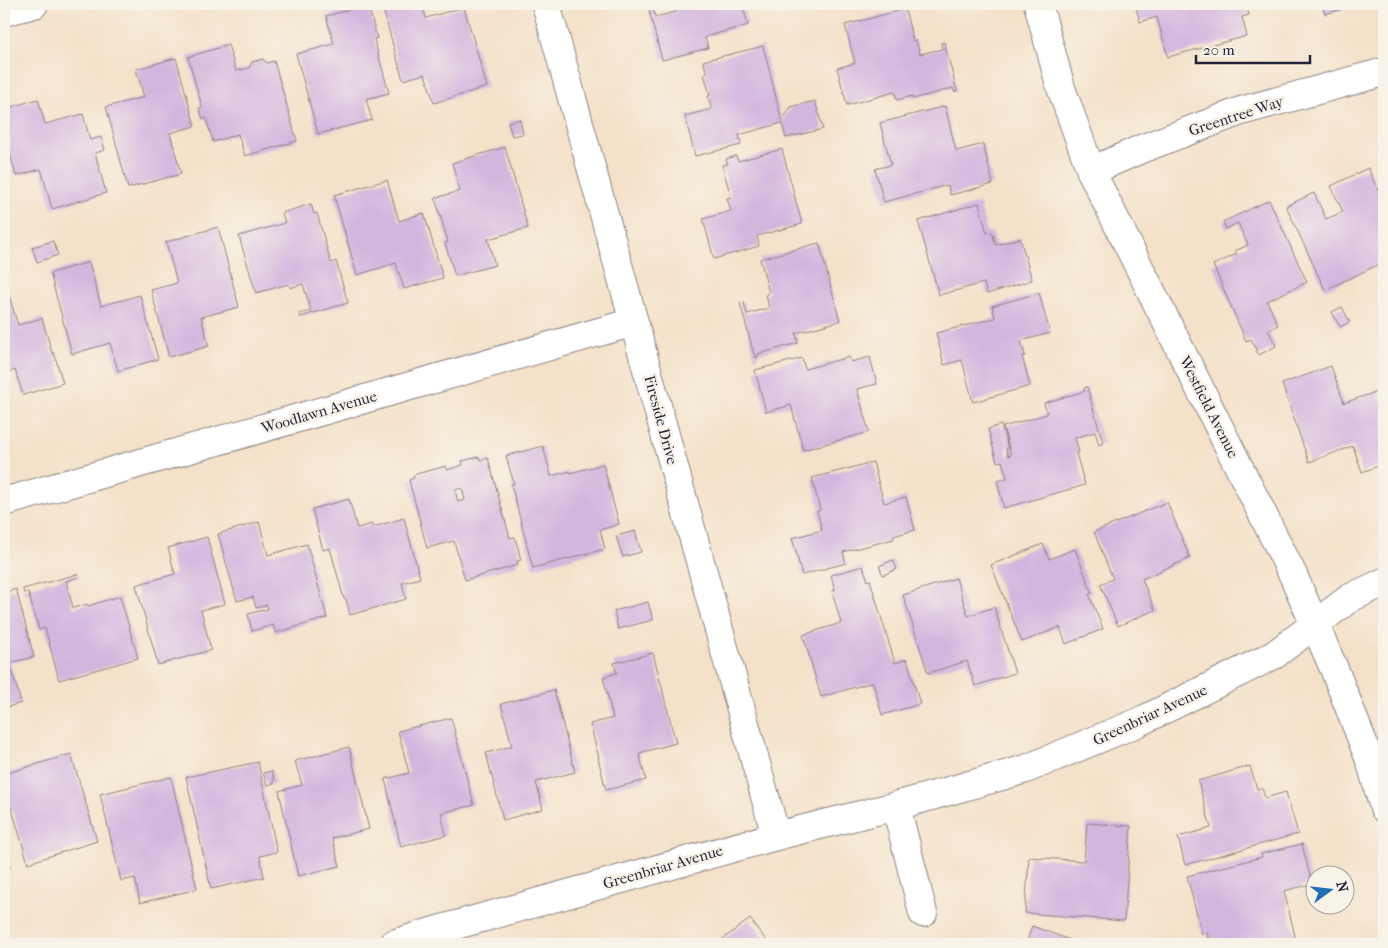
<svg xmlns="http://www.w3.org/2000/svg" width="1388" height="948" viewBox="0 0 1388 948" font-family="'IM FELL French Canon',serif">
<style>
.building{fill:#d3b6de;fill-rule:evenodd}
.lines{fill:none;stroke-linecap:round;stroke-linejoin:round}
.street-casing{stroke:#8b8282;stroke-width:30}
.street{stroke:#fff;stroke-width:28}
.labels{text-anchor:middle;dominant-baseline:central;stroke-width:5;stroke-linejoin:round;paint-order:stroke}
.street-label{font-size:15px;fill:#22223b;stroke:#f7f3e8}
</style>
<rect width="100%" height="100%" fill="#f7f3e8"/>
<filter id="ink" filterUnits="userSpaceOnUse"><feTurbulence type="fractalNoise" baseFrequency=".02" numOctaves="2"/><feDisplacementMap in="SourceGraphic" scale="10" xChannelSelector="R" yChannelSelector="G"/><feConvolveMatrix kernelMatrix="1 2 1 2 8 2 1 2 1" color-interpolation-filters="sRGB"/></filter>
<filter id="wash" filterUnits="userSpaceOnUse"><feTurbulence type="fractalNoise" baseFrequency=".0096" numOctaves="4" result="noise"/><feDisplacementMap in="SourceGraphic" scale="20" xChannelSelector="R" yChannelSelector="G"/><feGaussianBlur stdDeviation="1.12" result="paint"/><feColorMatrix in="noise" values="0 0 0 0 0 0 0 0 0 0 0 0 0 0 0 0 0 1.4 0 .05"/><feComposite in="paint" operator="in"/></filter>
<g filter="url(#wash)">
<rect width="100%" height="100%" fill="#f4e1c9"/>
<g id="blocks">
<g class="building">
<path d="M389 4H422L426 18 464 7 487 87 434 103 425 74 403 80 382 6Z"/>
<path d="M674 4H742L748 25 705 37 708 48 662 60 648 7 652 5 655 17 676 12Z"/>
<path d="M1135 4H1246L1249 15 1242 17 1247 36 1168 57 1157 17 1140 22Z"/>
<path d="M1322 4H1361L1325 14Z"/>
<path d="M368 5 377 38 374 39 389 93 366 99 372 120 318 134 296 54 334 44 326 16Z"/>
<path d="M905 9 913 41 916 40 920 54 942 49 941 43 944 42 957 91 954 92 953 88 913 99 912 96 897 100 895 92 847 105 837 68 855 63 845 25Z"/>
<path d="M228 45 236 71 249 68 252 62 263 59 267 63 274 61 297 141 245 156 238 134 213 142 206 118 203 119 199 108 202 107 188 57Z"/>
<path d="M763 46 782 121 791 107 815 101 823 129 786 138 782 123 739 135 741 145 695 156 685 116 712 109 708 96 710 95 704 74 707 73 703 61Z"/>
<path d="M176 58 195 126 170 133 181 174 128 188 106 107 144 97 136 69Z"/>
<path d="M38 99 45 124 83 114 90 140 101 137 105 150 95 153 106 193 52 209 41 169 16 176 4 131V109Z"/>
<path d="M945 106 956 151 983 144 993 184 950 195 948 185 884 202 875 169 891 165 880 123Z"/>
<path d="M520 119 523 134 512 136 508 122Z"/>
<path d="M505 147 528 228 488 239 495 265 455 276 445 243 448 242 435 198 460 191 452 163Z"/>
<path d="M782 149 802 224 757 236 759 246 714 259 703 219 731 211 727 198 731 197 722 165 728 164 726 159 736 156 738 161Z"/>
<path d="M1368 168 1384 204V262L1325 290 1286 206 1314 193 1326 219 1343 212 1331 186Z"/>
<path d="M387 180 399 221 424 213 443 278 404 289 396 263 357 275 334 195Z"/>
<path d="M1269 200 1307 282 1267 301 1278 325 1268 330 1276 346 1259 355 1251 339 1246 341 1213 265 1237 254 1235 251 1248 245 1238 223 1226 229 1223 222Z"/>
<path d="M979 203 987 233 992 232 996 245 1020 238 1032 280 987 294 984 283 939 295 918 221Z"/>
<path d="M311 204 314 214 317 213 331 263 336 261 348 303 300 317 299 314 311 311 303 284 290 288 289 284 256 293 239 236 285 223 282 213Z"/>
<path d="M218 227 239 307 201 317 209 346 169 357 151 290 177 283 166 242Z"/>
<path d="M53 241 58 255 37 262 32 247Z"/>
<path d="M819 243 840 321 796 333 798 343 758 354V357L755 358 740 303 744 302 747 314 769 308 766 294 769 293 760 259Z"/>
<path d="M89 262 101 306 140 295 158 359 118 371 110 343 72 354 50 273Z"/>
<path d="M4 286H6L18 325 42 318 52 353H54L63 383 23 395 15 370 4 374Z"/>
<path d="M1039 293 1050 333 1021 341 1025 356H1022L1030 386 973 402 962 360 944 365 936 333 995 318 992 306Z"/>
<path d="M1342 307 1350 322 1340 327 1332 312Z"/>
<path d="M849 357 851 362 870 357 877 384 857 389 869 432 803 450 791 405 766 412 755 370 802 358 805 369Z"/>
<path d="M1331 366 1344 403 1379 391 1384 407V464L1362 472 1353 446 1309 462 1282 384Z"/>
<path d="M1384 367V379L1380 368Z"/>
<path d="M1087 387 1103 443 1099 445 1095 432 1075 438 1079 452 1076 453 1085 485 1004 508 997 481 1007 478 1002 461 997 462 988 429 1001 425 1008 448 1006 449 1008 456 1011 455 1003 427 1047 414 1044 403 1085 391 1084 388Z"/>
<path d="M543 446 551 476 570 471V473L603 464 619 524 600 530 605 549 533 568 511 484H514L506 456Z"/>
<path d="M479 457 480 460 488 458 510 538 515 537 521 560 517 561 518 565 465 580 454 541 427 548 409 480 414 478 413 475 446 466 447 470 463 465 462 461ZM462 488 465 500 458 502 455 490Z"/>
<path d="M873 462 884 503 906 497 915 530 893 536 894 539 843 552 846 563 802 575 792 538 822 530 817 511 820 510 812 478Z"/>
<path d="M349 499 357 528 372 524 373 527 404 518 420 578 402 583 406 599 350 615 346 599H344L330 548 323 550 312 509Z"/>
<path d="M1167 502 1190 558 1142 579 1155 610 1118 626 1100 584 1113 579 1094 532Z"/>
<path d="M259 522 268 555 307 544 327 618 275 633 273 625 252 631 248 614 268 609 267 605 256 608 253 597 237 601 218 534Z"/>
<path d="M635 531 641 552 623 557 616 536Z"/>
<path d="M207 537 225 604 201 610 211 650 158 665 136 585 175 574 168 548Z"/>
<path d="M1043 544 1049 559 1075 549 1092 593 1089 594 1103 629 1066 644 1060 627 1022 642 991 565Z"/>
<path d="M893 560 897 569 883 575 879 566Z"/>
<path d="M863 566 868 581 870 580 895 663 907 659 920 704 882 715 873 682 821 697 803 635 841 623 832 591 835 590 831 575Z"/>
<path d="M78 574 79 577 66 581 73 608 87 604 88 606 120 596 138 658 59 680 45 628 39 630 28 592 24 593 23 589Z"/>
<path d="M956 578 968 616 994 607 1015 673 975 686 967 661 928 673 903 595Z"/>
<path d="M16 589 34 657 10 663 21 703 4 708V593Z"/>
<path d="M648 602 653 620 618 629 614 611Z"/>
<path d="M653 653 676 743 639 753 646 780 606 790 598 758H599L590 724 613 718 603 677 617 673 614 663Z"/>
<path d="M554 690 575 772 536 782 543 809 503 820 486 753 512 746 501 704Z"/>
<path d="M451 718 474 805 441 813 446 835 401 847 385 779 409 773 398 731Z"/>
<path d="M349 747 369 829 332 838 340 866 298 876 279 791 302 785 295 761Z"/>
<path d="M71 754 97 841 28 863 4 783V774Z"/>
<path d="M258 762 277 852 260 856 264 877 211 889 186 777Z"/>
<path d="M1250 766 1257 789 1262 788 1265 798 1286 792 1298 834 1185 865 1178 837 1211 828 1198 781Z"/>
<path d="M272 771 275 783 267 785 263 773Z"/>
<path d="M171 777 197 889 140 903 135 878 121 881 100 794Z"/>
<path d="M1087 823 1131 826 1124 921 1025 913 1029 857 1084 861Z"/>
<path d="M1302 844 1312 884 1284 891 1297 944H1234L1232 940 1215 944H1210L1207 933 1202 934 1187 876 1262 857 1261 854Z"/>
<path d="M4 846 10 868 4 869Z"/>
<path d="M750 919 769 944H716Z"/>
<path d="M1032 926 1081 944H1026Z"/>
</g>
</g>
</g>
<g filter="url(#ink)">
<use href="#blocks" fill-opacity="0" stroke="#8b8282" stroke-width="1"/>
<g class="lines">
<defs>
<g id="street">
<path d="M546 4 776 836"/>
<path d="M1038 4 1061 88 1091 171 1293 575 1335 671 1371 763 1384 808"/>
<path d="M4 12 34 4"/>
<path d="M1091 171 1141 149 1241 111 1384 72"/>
<path d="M4 502 634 322"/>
<path d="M896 806 923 913"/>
<path d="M393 944 431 932 776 836 896 806 1026 769 1139 722 1274 655 1350 598 1384 582"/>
</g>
</defs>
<use href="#street" class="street-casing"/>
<use href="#street" class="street"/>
</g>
</g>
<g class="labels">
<g class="street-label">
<text transform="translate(1236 116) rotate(-18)">Greentree Way</text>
<text transform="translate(1209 407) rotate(63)">Westfield Avenue</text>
<text transform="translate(319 412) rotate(-16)">Woodlawn Avenue</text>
<text transform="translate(661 420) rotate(75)">Fireside Drive</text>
<text transform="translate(1150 715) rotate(-25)">Greenbriar Avenue</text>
<text transform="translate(663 867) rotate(-16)">Greenbriar Avenue</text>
</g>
</g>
<rect width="1388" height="948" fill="none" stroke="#f7f3e8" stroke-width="20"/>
<g transform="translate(1330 890) rotate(75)"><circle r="24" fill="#f7f3e8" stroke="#a29fa3"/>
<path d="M0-4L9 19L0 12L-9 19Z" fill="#1f6fb2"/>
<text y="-8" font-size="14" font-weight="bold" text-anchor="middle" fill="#22223b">N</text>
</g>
<path d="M1196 55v8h114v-8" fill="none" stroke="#22223b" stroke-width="2.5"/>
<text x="1203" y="55" font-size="15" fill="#22223b" stroke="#f7f3e8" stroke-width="4" paint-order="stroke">20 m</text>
</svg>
